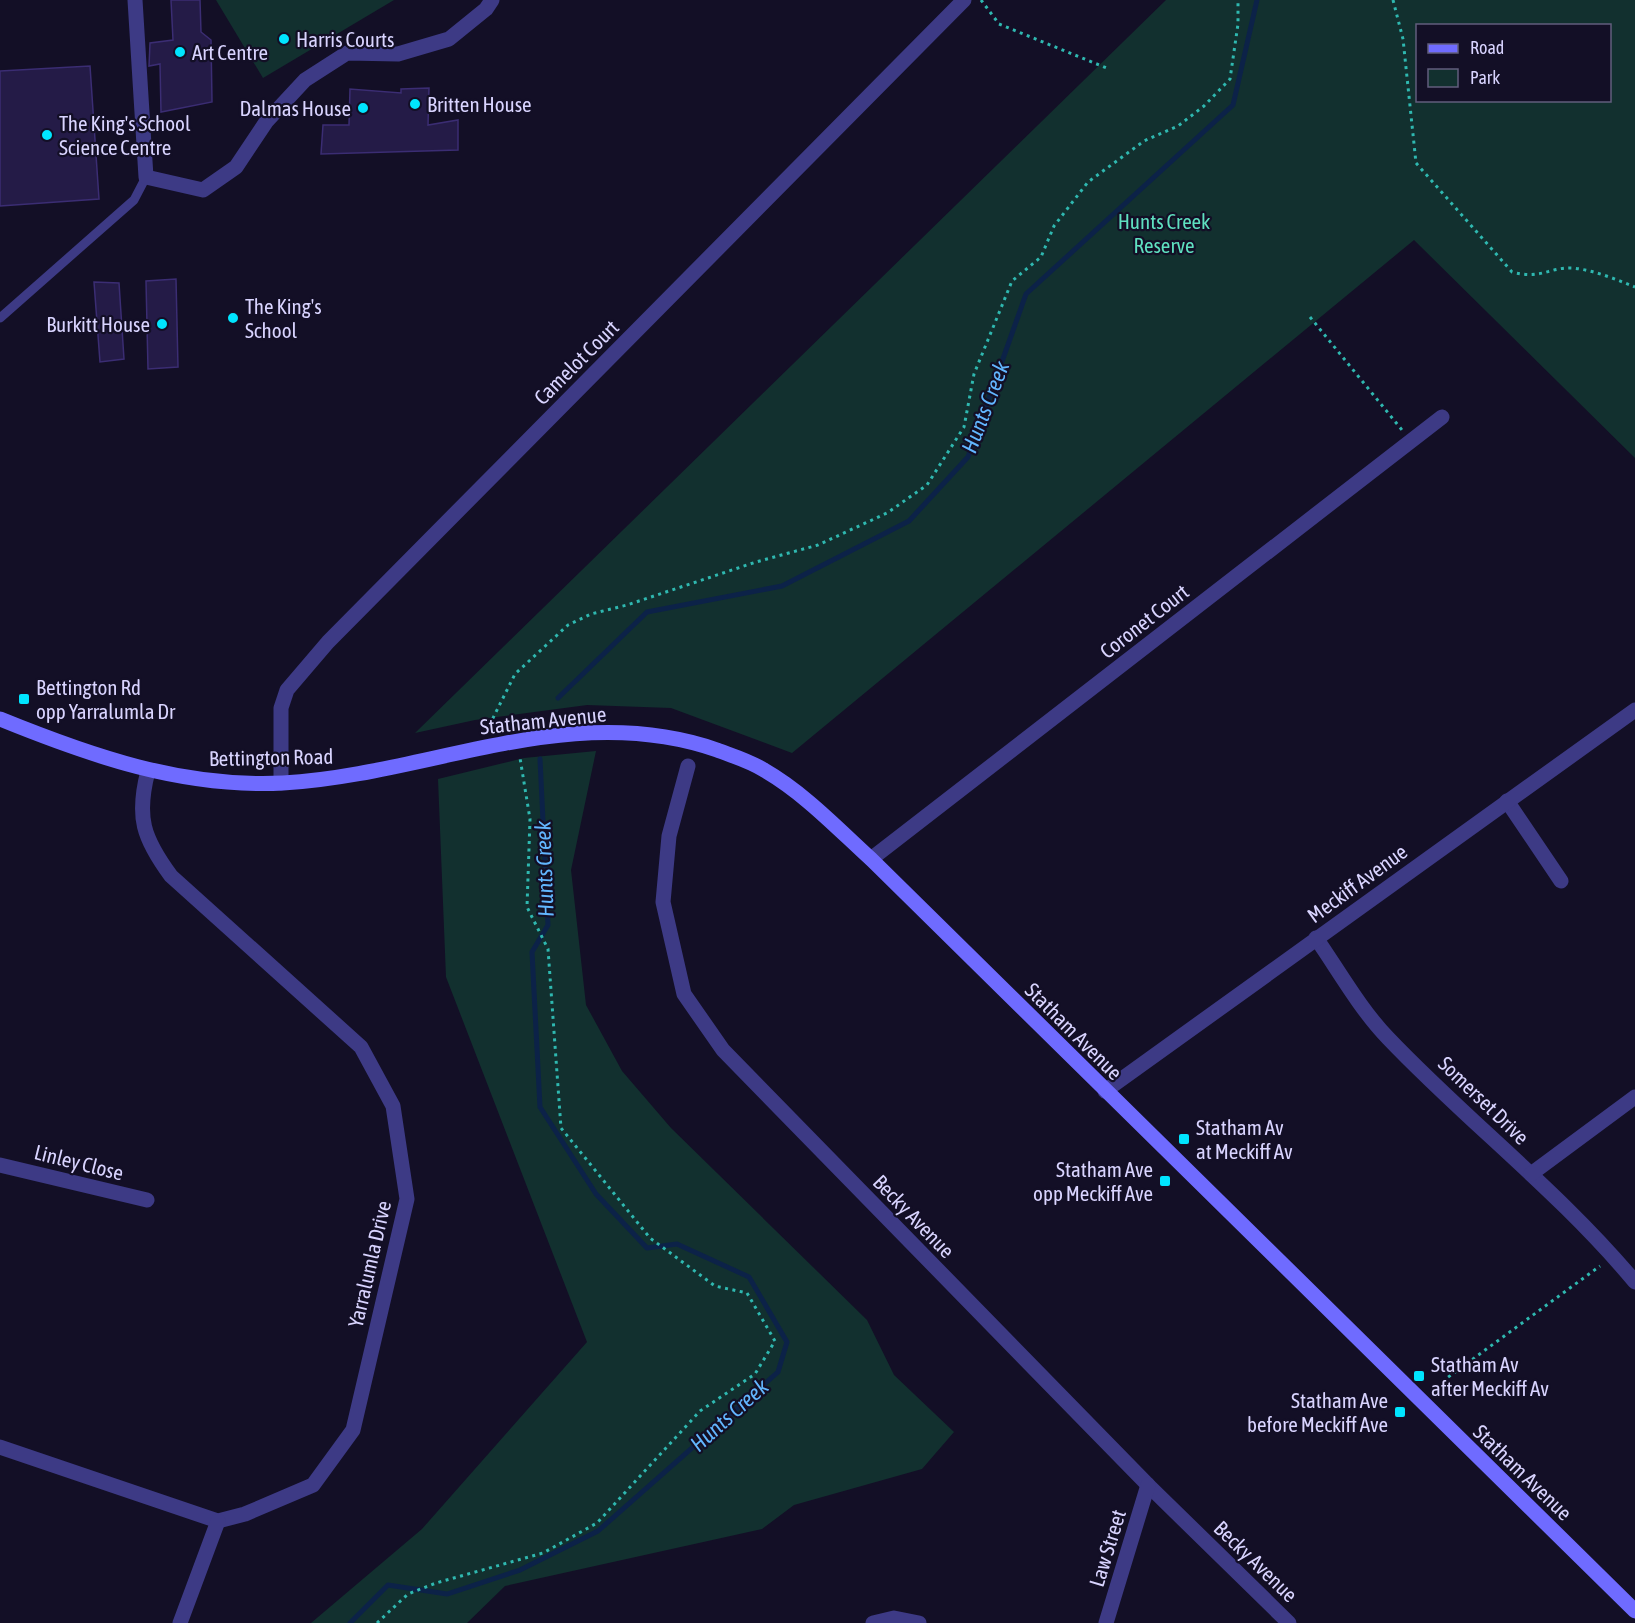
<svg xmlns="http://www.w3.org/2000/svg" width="1635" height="1623" viewBox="0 0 1635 1623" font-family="'Asap Condensed',sans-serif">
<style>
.green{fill:#12302f;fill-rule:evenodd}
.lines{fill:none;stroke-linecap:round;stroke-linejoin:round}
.stream{stroke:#0c2248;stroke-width:5}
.building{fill:#241b47;stroke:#3b2d73;stroke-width:1.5}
.path{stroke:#2fb8b0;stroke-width:3;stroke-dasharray:3 4.5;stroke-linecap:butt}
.lane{stroke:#3d3a85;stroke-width:9}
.street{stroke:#3d3a85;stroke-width:15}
.secondary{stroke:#6f6bff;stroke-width:15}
.poi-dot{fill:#00e5ff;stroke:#130f26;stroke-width:2}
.labels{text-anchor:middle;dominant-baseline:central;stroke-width:4.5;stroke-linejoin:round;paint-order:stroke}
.poi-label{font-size:21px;fill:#d9d4ff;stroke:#130f26;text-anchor:start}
.park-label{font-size:21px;fill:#5fe0c0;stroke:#130f26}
.street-label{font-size:21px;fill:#d9d4ff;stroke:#130f26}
.water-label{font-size:22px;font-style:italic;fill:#62b6ff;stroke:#130f26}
</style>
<rect width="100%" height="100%" fill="#130f26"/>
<g class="green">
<path d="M216 0H394L263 78Z"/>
<path d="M1166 0H1635V458L1414 240 792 753 671 708 587 705 475 720 415 733ZM1418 26H1610V100H1418Z"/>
<path d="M596 751 571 870 586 1005 622 1071 671 1128 867 1320 894 1375 954 1432 922 1469 794 1505 762 1529 505 1586 467 1623H311L422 1529 587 1342 446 977 438 779 524 758Z"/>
</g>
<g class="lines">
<g class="stream">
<path d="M558 698 647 612 782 586 909 521 968 457 1026 294 1233 105 1257 0"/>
<path d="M350 1623 388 1585 447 1594 520 1570 598 1531 778 1372 787 1342 749 1277 677 1244 647 1248 596 1194 540 1107 532 952 548 925 540 759"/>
</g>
</g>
<g class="building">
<path d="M171 0H200L201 32 211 40 212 102 161 112 160 64 149 66 150 43 173 40Z"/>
<path d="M90 66 99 199 0 206V71Z"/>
<path d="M429 88 428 125 458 120V150L321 154 323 125H349L350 89 401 93V89Z"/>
<path d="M176 279 178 367 148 369 146 281Z"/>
<path d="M94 282 119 283 124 359 100 362Z"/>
</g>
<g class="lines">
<g class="path">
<path d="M981 0 999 24 1109 69"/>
<path d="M1393 0 1403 39 1416 163 1512 272C1541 280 1549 267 1572 268 1594 270 1615 279 1635 287"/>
<path d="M1310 317 1402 430"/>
<path d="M486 732 515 674 568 625 591 614 627 605 756 562 818 545 887 513 927 485 964 427 974 374 1012 281 1041 257 1054 226 1088 182 1144 141 1178 126 1204 106 1230 79 1238 24V0"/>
<path d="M1436 1386 1600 1266"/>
<path d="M377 1623 408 1594 436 1583 543 1553 597 1523 700 1411 755 1374 775 1341 747 1293 715 1286 650 1238 561 1128 548 949 527 907 530 819 520 758"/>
</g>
<path class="lane" d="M0 318 134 200 146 177"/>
<g class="street">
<path d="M135 0 146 177 203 190 236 167 266 122 305 80 347 53 398 54 449 39 486 9 492 0"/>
<path d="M688 766 669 836 663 902 684 994 723 1050 1148 1485 1289 1623"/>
<path d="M281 783V708L287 690 328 642 964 0"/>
<path d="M1507 801 1561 881"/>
<path d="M871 859 1442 417"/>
<path d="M1316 938C1339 971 1360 1009 1388 1038 1468 1122 1561 1193 1635 1282"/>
<path d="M1105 1091 1635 710"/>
<path d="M0 1165 147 1200"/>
<path d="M1531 1174 1635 1097"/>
<path d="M0 1447 218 1521 245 1514 313 1485 353 1430 407 1199 393 1106 361 1047 171 876C143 838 136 817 148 771"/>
<path d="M180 1623 218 1521"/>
<path d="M873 1623 894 1618 919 1623"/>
<path d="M1106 1623 1148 1485"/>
</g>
<path class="secondary" d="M0 719C91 756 182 788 283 783 428 775 571 699 717 750 733 756 750 761 764 770 804 793 837 828 871 859L1635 1611"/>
</g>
<g class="poi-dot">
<circle cx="284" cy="39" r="6"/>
<circle cx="180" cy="52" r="6"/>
<circle cx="415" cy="104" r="6"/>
<circle cx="363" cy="108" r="6"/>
<circle cx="47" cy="135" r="6"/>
<circle cx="233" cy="318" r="6"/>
<circle cx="162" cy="324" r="6"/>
<rect x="18" y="693" width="12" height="12" rx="3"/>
<rect x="1178" y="1133" width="12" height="12" rx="3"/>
<rect x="1159" y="1175" width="12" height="12" rx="3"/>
<rect x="1413" y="1370" width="12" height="12" rx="3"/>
<rect x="1394" y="1406" width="12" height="12" rx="3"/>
</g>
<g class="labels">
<g class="poi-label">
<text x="296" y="39">Harris Courts</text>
<text x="192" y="52">Art Centre</text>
<text x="427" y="104">Britten House</text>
<text x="351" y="108" text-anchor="end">Dalmas House</text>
<text x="59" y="123">The King's School<tspan x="59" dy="24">Science Centre</tspan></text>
<text x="245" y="306">The King's<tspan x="245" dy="24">School</tspan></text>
<text x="150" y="324" text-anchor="end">Burkitt House</text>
<text x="36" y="687">Bettington Rd<tspan x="36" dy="24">opp Yarralumla Dr</tspan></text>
<text x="1196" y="1127">Statham Av<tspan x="1196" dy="24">at Meckiff Av</tspan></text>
<text x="1153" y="1169" text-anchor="end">Statham Ave<tspan x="1153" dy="24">opp Meckiff Ave</tspan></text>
<text x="1431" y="1364">Statham Av<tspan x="1431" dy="24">after Meckiff Av</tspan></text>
<text x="1388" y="1400" text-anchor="end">Statham Ave<tspan x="1388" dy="24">before Meckiff Ave</tspan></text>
</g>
<g class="park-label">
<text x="1164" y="221">Hunts Creek<tspan x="1164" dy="24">Reserve</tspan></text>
</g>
<g class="street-label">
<text transform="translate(576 362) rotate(-45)">Camelot Court</text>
<text transform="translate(1144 621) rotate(-38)">Coronet Court</text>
<text transform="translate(543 720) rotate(-6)">Statham Avenue</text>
<text transform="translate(271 757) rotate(-1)">Bettington Road</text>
<text transform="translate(1357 883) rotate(-36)">Meckiff Avenue</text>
<text transform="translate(1074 1031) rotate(45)">Statham Avenue</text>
<text transform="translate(1484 1100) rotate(44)">Somerset Drive</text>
<text transform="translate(79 1162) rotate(14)">Linley Close</text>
<text transform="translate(914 1216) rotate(46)">Becky Avenue</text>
<text transform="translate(369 1264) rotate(-77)">Yarralumla Drive</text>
<text transform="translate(1523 1472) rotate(44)">Statham Avenue</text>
<text transform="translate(1107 1548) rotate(-73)">Law Street</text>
<text transform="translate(1256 1561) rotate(44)">Becky Avenue</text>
</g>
<g class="water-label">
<text transform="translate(985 407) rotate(-69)">Hunts Creek</text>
<text transform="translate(544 869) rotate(-92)">Hunts Creek</text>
<text transform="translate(729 1415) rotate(-42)">Hunts Creek</text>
</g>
</g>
<rect x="1416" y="24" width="195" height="78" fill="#130f26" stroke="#625e7d" stroke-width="1.5"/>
<rect x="1428" y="44" width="30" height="9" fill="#6f6bff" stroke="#625e7d" stroke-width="1.5"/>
<text x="1470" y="54" font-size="18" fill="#d9d4ff">Road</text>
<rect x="1428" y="69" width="30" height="18" fill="#12302f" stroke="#625e7d" stroke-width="1.5"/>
<text x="1470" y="84" font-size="18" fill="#d9d4ff">Park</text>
</svg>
